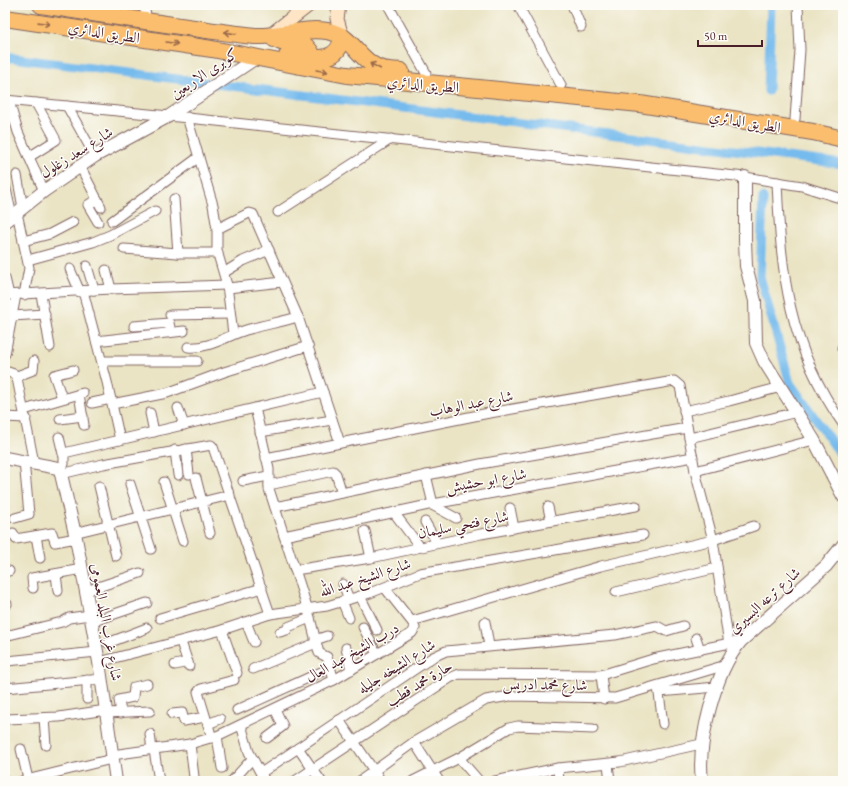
<svg xmlns="http://www.w3.org/2000/svg" width="848" height="786" viewBox="0 0 848 786" font-family="'EB Garamond',Amiri,serif">
<style>
.lines{fill:none;stroke-linecap:round;stroke-linejoin:round}
.canal{stroke:#76bbed;stroke-width:9}
.minor-casing{stroke:#826461;stroke-width:11}
.tertiary-casing{stroke:#826461;stroke-width:14}
.secondary-casing{stroke:#826461;stroke-width:15}
.trunk-casing{stroke:#826461;stroke-width:18}
.minor{stroke:#fff;stroke-width:9}
.tertiary{stroke:#fff;stroke-width:12}
.secondary{stroke:#fde5c5;stroke-width:13}
.trunk{stroke:#fabe6e;stroke-width:16}
.oneway{stroke:#996749}
.labels{text-anchor:middle;dominant-baseline:central;stroke-width:3;stroke-linejoin:round;paint-order:stroke}
.street-label{font-size:15px;fill:#4a1f2b;stroke:#fdfcf7}
</style>
<rect width="100%" height="100%" fill="#fdfcf7"/>
<filter id="ink" filterUnits="userSpaceOnUse"><feTurbulence type="fractalNoise" baseFrequency=".025" numOctaves="2"/><feDisplacementMap in="SourceGraphic" scale="8" xChannelSelector="R" yChannelSelector="G"/><feConvolveMatrix kernelMatrix="1 2 1 2 8 2 1 2 1" color-interpolation-filters="sRGB"/></filter>
<filter id="wash" filterUnits="userSpaceOnUse"><feTurbulence type="fractalNoise" baseFrequency=".012" numOctaves="4" result="noise"/><feDisplacementMap in="SourceGraphic" scale="16" xChannelSelector="R" yChannelSelector="G"/><feGaussianBlur stdDeviation="0.9" result="paint"/><feColorMatrix in="noise" values="0 0 0 0 0 0 0 0 0 0 0 0 0 0 0 0 0 1.4 0 .05"/><feComposite in="paint" operator="in"/></filter>
<g filter="url(#wash)">
<rect width="100%" height="100%" fill="#eae4c4"/>
<g class="lines">
<g class="canal">
<path d="M5 57 843 164"/>
<path d="M768 91 771 5"/>
<path d="M763 198 760 277 790 383 843 458"/>
</g>
</g>
</g>
<g filter="url(#ink)">
<g class="lines">
<defs>
<g id="minor">
<path d="M144 5 147 22"/>
<path d="M388 5 426 73"/>
<path d="M518 5 561 85"/>
<path d="M572 5 581 27"/>
<path d="M5 100 169 116 745 177 802 186 843 199"/>
<path d="M9 101 18 132 44 191"/>
<path d="M67 106 95 156"/>
<path d="M187 117 213 205 217 229V251L227 285 233 334"/>
<path d="M795 119 800 50 798 5"/>
<path d="M29 157 56 140 36 103"/>
<path d="M80 166 101 207"/>
<path d="M17 175 23 208"/>
<path d="M777 182C781 274 788 346 843 424"/>
<path d="M5 185 12 216"/>
<path d="M97 199 88 205 98 222"/>
<path d="M174 199 178 253"/>
<path d="M278 212 391 139"/>
<path d="M17 213 29 268 24 295"/>
<path d="M112 221 199 157"/>
<path d="M217 229 249 213 253 214 298 317 340 443"/>
<path d="M23 241 50 234 73 222"/>
<path d="M124 249 178 253H218"/>
<path d="M28 260 93 242 110 235 155 211"/>
<path d="M87 266 94 290"/>
<path d="M70 269 80 292"/>
<path d="M106 270 111 289"/>
<path d="M225 272 243 261 269 250"/>
<path d="M5 278 9 295"/>
<path d="M228 288 282 282"/>
<path d="M83 291 107 382 120 440"/>
<path d="M41 294 50 347"/>
<path d="M5 295 111 289 227 285"/>
<path d="M170 315 230 314"/>
<path d="M12 316 45 314"/>
<path d="M134 326 169 323 171 332"/>
<path d="M96 341 184 331"/>
<path d="M188 347C210 349 226 336 246 330 263 325 281 322 298 317"/>
<path d="M842 348H843"/>
<path d="M5 354 16 295"/>
<path d="M102 361H197"/>
<path d="M5 371 14 374 17 378 34 463"/>
<path d="M17 376 33 370 34 361"/>
<path d="M79 394 84 425"/>
<path d="M62 398 54 375 73 370"/>
<path d="M92 403 111 399"/>
<path d="M112 404 167 393 224 372 308 346"/>
<path d="M178 408 184 425"/>
<path d="M255 408 269 469V489L308 610 319 653 327 657 334 680"/>
<path d="M24 410 83 393"/>
<path d="M684 411 729 401 781 387"/>
<path d="M150 413 154 432"/>
<path d="M5 417 26 418"/>
<path d="M60 419 83 416"/>
<path d="M260 432 332 420"/>
<path d="M59 437 63 454"/>
<path d="M689 438 797 412"/>
<path d="M186 449 189 474"/>
<path d="M175 450 178 475"/>
<path d="M266 458 484 414 674 381 680 386 695 471 713 540 729 644"/>
<path d="M60 470 64 464V453L323 392"/>
<path d="M695 471 814 440"/>
<path d="M61 474 103 464 211 445 213 447 270 614"/>
<path d="M426 475 433 504"/>
<path d="M196 478 210 533"/>
<path d="M243 481 268 476"/>
<path d="M164 482 183 541"/>
<path d="M130 484 151 549"/>
<path d="M269 485 333 471 336 474 342 493"/>
<path d="M99 486 116 556"/>
<path d="M432 505 456 518"/>
<path d="M275 507 480 464 687 428"/>
<path d="M548 507 551 521"/>
<path d="M510 508 514 528"/>
<path d="M395 514 420 547"/>
<path d="M15 518 29 514 24 461"/>
<path d="M425 522 437 543"/>
<path d="M365 531 371 558"/>
<path d="M13 533 16 539 52 533 55 542 76 538"/>
<path d="M74 533 230 495"/>
<path d="M36 536 40 558"/>
<path d="M284 536 433 504 693 457"/>
<path d="M295 570 371 558 481 534 636 506"/>
<path d="M5 572 9 571"/>
<path d="M56 574 58 591"/>
<path d="M343 584 349 599"/>
<path d="M33 588 32 578 82 569"/>
<path d="M385 588 412 622"/>
<path d="M86 591 140 573"/>
<path d="M616 592 717 568"/>
<path d="M360 596 377 630"/>
<path d="M342 601 349 618"/>
<path d="M5 604H7"/>
<path d="M160 618 262 588"/>
<path d="M91 622 147 603"/>
<path d="M246 622 254 642"/>
<path d="M485 622 489 646"/>
<path d="M363 627 377 654"/>
<path d="M222 630 237 673"/>
<path d="M280 632 287 630 288 627 310 618"/>
<path d="M5 636 62 622 69 618 90 615"/>
<path d="M696 638 700 650"/>
<path d="M315 640 327 636"/>
<path d="M181 642 189 666"/>
<path d="M108 643 147 628"/>
<path d="M346 648 351 670"/>
<path d="M7 661 97 652"/>
<path d="M99 662 222 630 270 614 327 606 370 593 420 573 643 535"/>
<path d="M175 665 188 662"/>
<path d="M253 669 316 643"/>
<path d="M601 675 604 699"/>
<path d="M87 680V699"/>
<path d="M658 686 663 724"/>
<path d="M5 688 102 679"/>
<path d="M659 692 717 687"/>
<path d="M237 710 330 668"/>
<path d="M107 713 150 711"/>
<path d="M121 713 119 700 133 697 134 687 147 684"/>
<path d="M172 714 182 713 184 721 205 717"/>
<path d="M44 718 46 745"/>
<path d="M5 719 59 717 106 710"/>
<path d="M339 720 381 781"/>
<path d="M208 724 220 719"/>
<path d="M241 725 249 752 265 781"/>
<path d="M150 734 152 750"/>
<path d="M217 736 222 768"/>
<path d="M212 738 198 692 201 689 234 680"/>
<path d="M267 738 283 726 275 709"/>
<path d="M414 742 439 781"/>
<path d="M190 744 194 777"/>
<path d="M298 748 321 781"/>
<path d="M21 749 28 779"/>
<path d="M154 750 159 781"/>
<path d="M112 755 190 744 217 736 334 680 412 633 415 628 412 621 601 566 713 540 754 526"/>
<path d="M459 758 479 781"/>
<path d="M608 764 610 781"/>
<path d="M558 768 559 781"/>
<path d="M261 773 433 657 446 651 615 635 657 626 666 631 683 626"/>
<path d="M5 780V781"/>
<path d="M22 781 112 759"/>
<path d="M232 781 252 759"/>
<path d="M295 781 450 678 459 674 601 675 653 659 735 642"/>
<path d="M360 781 414 742 486 700 510 696 615 698 726 665"/>
<path d="M413 781 459 758 509 728 518 726 593 729"/>
<path d="M495 781 558 768 620 762 701 744"/>
</g>
<g id="tertiary">
<path d="M745 177V240L746 266 755 301 756 343 764 361 814 440 843 496"/>
<path d="M5 222 44 191 95 156 169 116 256 58"/>
<path d="M5 458 58 468 60 470 76 538 99 662 116 781"/>
<path d="M702 781C697 742 715 672 741 641L826 566 843 545"/>
</g>
<g id="secondary">
<path d="M339 5 337 19 342 36"/>
<path d="M269 36 309 5"/>
</g>
<g id="trunk">
<path d="M41 5C92 13 143 21 194 28 214 31 235 34 255 36 279 37 303 27 327 31 352 35 356 56 375 66 383 71 392 70 401 71"/>
<path d="M5 18 212 49 347 75 640 104 813 132 843 139"/>
<path d="M274 39 281 42 305 45 311 52V58"/>
<path d="M287 56C308 58 340 66 342 36"/>
</g>
</defs>
<use href="#minor" class="minor-casing"/>
<use href="#tertiary" class="tertiary-casing"/>
<use href="#secondary" class="secondary-casing"/>
<use href="#trunk" class="trunk-casing"/>
<use href="#minor" class="minor"/>
<use href="#tertiary" class="tertiary"/>
<use href="#secondary" class="secondary"/>
<use href="#trunk" class="trunk"/>
</g>
<defs><path id="oneway-shaft" d="M-6 0H5M1.5-3L5.5 0L1.5 3" fill="none" stroke-width="1.6" stroke-linecap="round" stroke-linejoin="round"/></defs>
<g class="oneway">
<use href="#oneway-shaft" transform="translate(44 23) rotate(8)"/>
<use href="#oneway-shaft" transform="translate(230 33) rotate(-172)"/>
<use href="#oneway-shaft" transform="translate(172 43) rotate(9)"/>
<use href="#oneway-shaft" transform="translate(375 66) rotate(-152)"/>
<use href="#oneway-shaft" transform="translate(322 71) rotate(9)"/>
</g>
</g>
<g class="labels">
<g class="street-label">
<text transform="translate(104 32) rotate(9)">الطريق الدائري</text>
<text transform="translate(204 73) rotate(-34)">كوبرى الاربعين</text>
<text transform="translate(423 84) rotate(5)">الطريق الدائري</text>
<text transform="translate(745 121) rotate(10)">الطريق الدائري</text>
<text transform="translate(76 152) rotate(-32)">شارع سعد زغلول</text>
<text transform="translate(471 403) rotate(-11)">شارع عبد الوهاب</text>
<text transform="translate(486 480) rotate(-10)">شارع ابو حشيش</text>
<text transform="translate(463 524) rotate(-11)">شارع فتحي سليمان</text>
<text transform="translate(365 577) rotate(-18)">شارع الشيخ عبد الله</text>
<text transform="translate(764 600) rotate(-42)">شارع ترعه البسيري</text>
<text transform="translate(107 622) rotate(80)">شارع غرب البلد العمومى</text>
<text transform="translate(352 652) rotate(-30)">درب الشيخ عبد العال</text>
<text transform="translate(396 666) rotate(-32)">شارع الشيخه جليله</text>
<text transform="translate(419 683) rotate(-31)">حارة محمد قطب</text>
<text transform="translate(545 684) rotate(1)">شارع محمد ادريس</text>
</g>
</g>
<rect width="848" height="786" fill="none" stroke="#fdfcf7" stroke-width="20"/>
<path d="M698 40v6h64v-6" fill="none" stroke="#4a1f2b" stroke-width="2"/>
<text x="704" y="40" font-size="12" fill="#4a1f2b" stroke="#fdfcf7" stroke-width="3" paint-order="stroke">50 m</text>
</svg>
